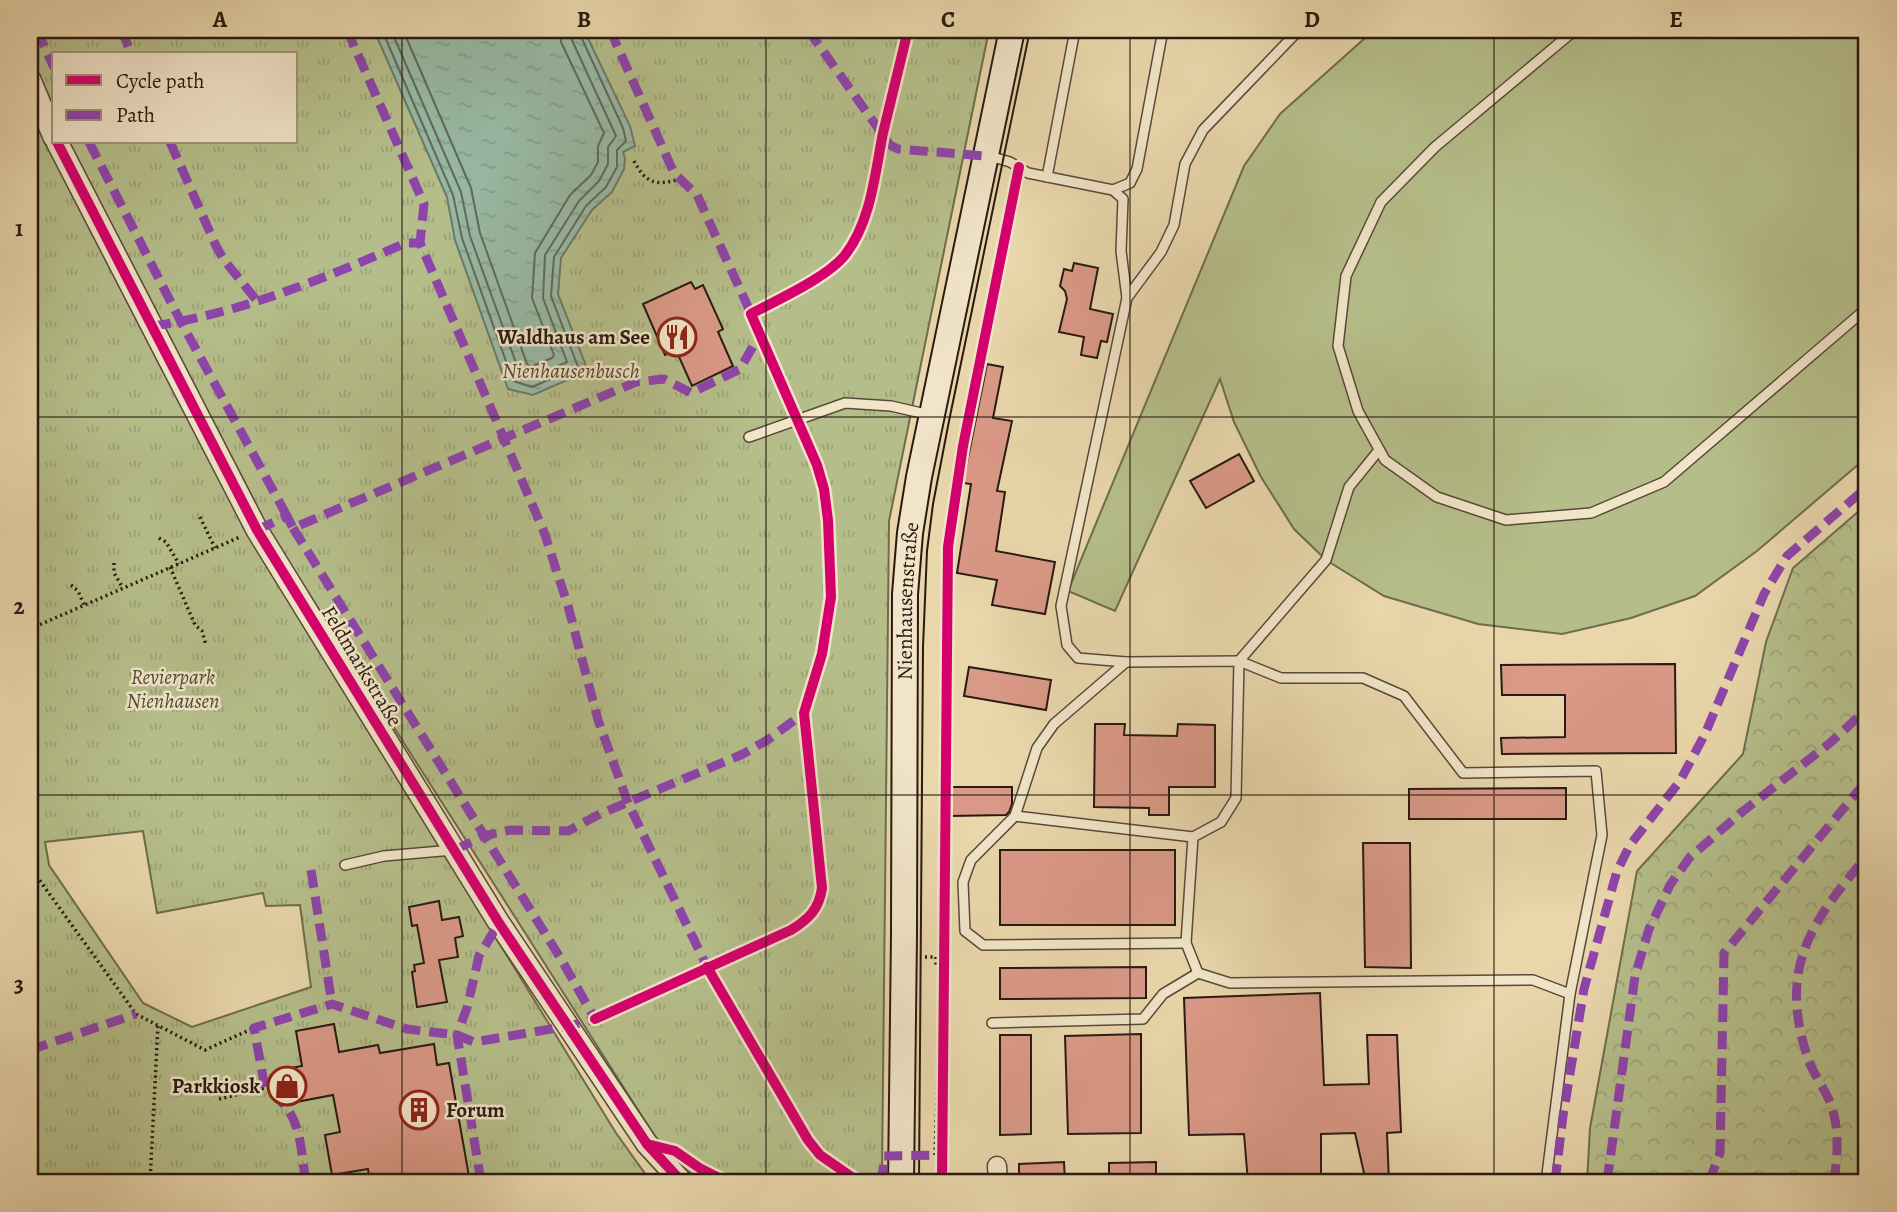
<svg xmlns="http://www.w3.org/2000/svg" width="1897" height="1212" viewBox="0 0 1897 1212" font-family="Alegreya,serif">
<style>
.grass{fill:#b5be8a;stroke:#6e6c4e;stroke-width:2}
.forest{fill:url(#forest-crowns);stroke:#6e6c4e;stroke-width:2}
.park{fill:url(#park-tufts);stroke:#6e6c4e;stroke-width:2;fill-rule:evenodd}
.water{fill:url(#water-ripples);stroke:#6b7a6a;stroke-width:2}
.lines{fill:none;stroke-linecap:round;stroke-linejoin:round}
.shore{stroke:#606a5c;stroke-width:2}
.building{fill:#da9987;stroke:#281a12;stroke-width:2}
.service-casing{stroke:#584938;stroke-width:12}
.minor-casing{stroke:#584938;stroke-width:21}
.tertiary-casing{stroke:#584938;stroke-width:24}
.secondary-casing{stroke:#281a12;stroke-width:28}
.path{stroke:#281a12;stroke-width:3.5;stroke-dasharray:2 3.5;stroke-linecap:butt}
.service{stroke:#f1e4c8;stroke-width:9}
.minor{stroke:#f1e4c8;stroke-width:18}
.tertiary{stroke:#f1e4c8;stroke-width:21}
.secondary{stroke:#f1e4c8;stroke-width:24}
.tram{stroke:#281a12;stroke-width:2}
.quiet{stroke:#8e44ad;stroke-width:9;stroke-dasharray:18 9;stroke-linecap:butt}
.cycleway-casing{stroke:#f1e4c8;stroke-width:15}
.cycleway{stroke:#d6006c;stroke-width:10}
.grid{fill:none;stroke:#281a12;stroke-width:2;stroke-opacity:0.55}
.labels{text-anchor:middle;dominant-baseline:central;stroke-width:5;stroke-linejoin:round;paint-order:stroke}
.poi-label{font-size:21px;font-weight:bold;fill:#281a12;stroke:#f1e4c8;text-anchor:end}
.park-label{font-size:21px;font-style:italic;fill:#524b36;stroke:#f1e4c8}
.street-label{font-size:21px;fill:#281a12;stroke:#f1e4c8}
.neatline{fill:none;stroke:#281a12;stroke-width:2.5}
.grid-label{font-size:23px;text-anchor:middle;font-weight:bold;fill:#281a12}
</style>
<defs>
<pattern id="forest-crowns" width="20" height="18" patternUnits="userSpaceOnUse" patternTransform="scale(1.75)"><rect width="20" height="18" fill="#b5be8a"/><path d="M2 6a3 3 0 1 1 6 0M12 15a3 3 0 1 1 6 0" fill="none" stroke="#9ca376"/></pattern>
<pattern id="park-tufts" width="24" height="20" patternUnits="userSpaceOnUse" patternTransform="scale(1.75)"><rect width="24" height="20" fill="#b5be8a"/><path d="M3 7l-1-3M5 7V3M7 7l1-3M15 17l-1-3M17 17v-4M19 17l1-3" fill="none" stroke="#9ca376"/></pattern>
<pattern id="water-ripples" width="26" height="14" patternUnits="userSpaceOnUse" patternTransform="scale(1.75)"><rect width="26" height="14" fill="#98baa5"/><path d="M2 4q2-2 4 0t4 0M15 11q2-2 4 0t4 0" fill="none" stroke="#839f8d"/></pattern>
</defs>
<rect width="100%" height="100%" fill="#e9d6ab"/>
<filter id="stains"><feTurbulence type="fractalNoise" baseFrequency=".00286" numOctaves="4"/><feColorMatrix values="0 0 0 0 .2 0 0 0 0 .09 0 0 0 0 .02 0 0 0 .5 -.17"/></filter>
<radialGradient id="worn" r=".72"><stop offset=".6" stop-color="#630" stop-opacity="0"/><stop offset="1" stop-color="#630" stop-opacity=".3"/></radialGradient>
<path class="grass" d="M1374 30H1867V457L1757 551 1695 596 1631 618 1562 634 1478 624 1384 596 1326 560 1294 529 1261 477 1234 422 1220 379 1115 611 1068 591 1244 166 1280 114Z"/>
<path class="forest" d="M1867 504V1182H1587L1590 1128 1637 871 1743 754 1766 642 1793 568Z"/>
<g class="park">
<path d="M30 30H989L889 521 882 1173 879 1182H705L680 1166 661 1146 272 536 58 142H296V54H54V133L30 76Z"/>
<path d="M30 84 171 384 253 543 616 1133 651 1182H30ZM143 831 157 913 263 893 266 906 300 905 311 987 192 1027 143 1003 49 865 45 842Z"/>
</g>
<path class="water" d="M374 30H584L630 126 635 146 623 152 625 159 624 169 612 192 592 210 561 258 558 294 588 371 533 395 508 389 455 240 447 197Z"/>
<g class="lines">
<g class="shore">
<path d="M382 30 453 195 462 238 513 381 532 387 578 367 551 296 554 257 586 206 606 187 617 167V150L626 141 623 128 578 30"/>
<path d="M391 30 461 192 470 236 520 374 531 378 567 362 543 298 545 255 579 201 599 181 608 164V147L616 136 571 38 570 30"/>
<path d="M403 30 471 188 480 233 527 364 531 367 552 358 554 355 532 298 535 253 570 195 591 175 598 162V146L604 133 561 42 559 30"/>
</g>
</g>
<g class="building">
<path d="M1074 263 1098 268 1090 309 1113 314 1107 342 1101 341 1097 358 1081 355 1084 337 1059 332 1067 299 1065 291 1060 286 1064 269 1072 271Z"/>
<path d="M691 282 695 289 703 285 723 329 718 332 733 366 692 386 676 350 665 355 643 304Z"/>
<path d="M987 364 1003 367 993 418 1012 421 997 491 1005 492 996 551 1055 562 1045 614 992 605 997 580 957 573 971 484 963 483Z"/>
<path d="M1239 454 1254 481 1206 508 1190 481Z"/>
<path d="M1675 664 1676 753 1502 754 1501 738 1565 737V695H1502L1501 665Z"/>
<path d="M969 667 1051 680 1046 710 964 696Z"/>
<path d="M1095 724H1125L1124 735 1177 736 1178 724 1215 725V787H1169V815H1149V808L1094 807Z"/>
<path d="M950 787H1012V804L1009 812 1006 815 950 816Z"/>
<path d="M1566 788V819H1409V789Z"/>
<path d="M1363 843H1410L1411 968 1365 967Z"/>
<rect x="1000" y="850" width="175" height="75"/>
<path d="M439 901 442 920 459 917 463 936 455 938 458 957 439 960 447 1002 417 1007 412 972 415 971 414 965 424 963 417 925 412 926 409 907Z"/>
<path d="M1146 967V998L1000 999V968Z"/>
<path d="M1320 993 1324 1085 1369 1084 1367 1035H1397L1401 1132 1387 1133 1389 1182H1366L1355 1133 1321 1134V1182H1248L1244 1134 1189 1135 1184 998Z"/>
<path d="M334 1024 339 1052 378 1045 380 1053 434 1044 437 1065 449 1063 470 1182H370L368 1169 332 1175 325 1135 340 1132 333 1095 291 1103 285 1069 302 1066 296 1031Z"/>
<path d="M1141 1034V1133L1068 1134 1065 1036Z"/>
<path d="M1000 1035H1031V1134L1000 1135Z"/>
<path d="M1064 1162 1065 1182H1019V1164Z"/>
<path d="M1156 1162V1182H1109V1163Z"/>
</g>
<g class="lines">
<defs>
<g id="service">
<path d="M1299 30 1203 130 1185 164 1174 225 1161 252 1127 298 1061 606 1067 645 1078 658 1126 662 1239 661 1281 678H1363L1404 696 1463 773 1596 771 1602 835 1570 994 1546 1182"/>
<path d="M1575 30 1435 147 1381 202 1346 276 1338 346 1358 411 1385 460 1437 497 1506 520 1591 513 1664 482 1867 308"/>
<path d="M989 156 1010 162 1028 173 1113 190 1123 199 1121 251 1127 298"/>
<path d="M1047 177 1075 30"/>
<path d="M1113 190 1130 183 1137 169 1163 30"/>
<path d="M749 437 845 403 891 406 930 415"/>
<path d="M1379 450 1349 487 1326 560 1239 661 1236 798 1221 822 1193 837 1186 943 1198 973 1230 983 1533 980 1570 994"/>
<path d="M1126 662 1054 724 1037 748 1015 816 971 860 963 882 965 931 983 945 1186 943"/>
<path d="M1015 816 1193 837"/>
<path d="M345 865 384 856 453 850"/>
<path d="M992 1023 1143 1019 1163 994 1198 973"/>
</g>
<path id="minor" d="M997 1166 998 1182"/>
<g id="tertiary">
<path d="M30 80 54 137"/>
<path d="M57 142 257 530 499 923 647 1144 682 1182"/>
</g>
<g id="secondary">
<path id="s1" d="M901 1182 904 934 905 594 910 533 919 477 1012 30"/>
</g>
</defs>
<use href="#service" class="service-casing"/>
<use href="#minor" class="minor-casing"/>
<use href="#tertiary" class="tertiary-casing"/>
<use href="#secondary" class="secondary-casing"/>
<g class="path">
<path d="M634 161C646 184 656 186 680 179"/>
<path d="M200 517 215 548"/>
<path d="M159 538 166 542 179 564"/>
<path d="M114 563V573L123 588"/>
<path d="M170 567 195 625 202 631 206 645"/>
<path d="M71 585 78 591 84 605"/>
<path d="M30 629 240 537"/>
<path d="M30 867 136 1014 205 1050 254 1028"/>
<path d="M925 957H936V967"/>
<path d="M219 1099 265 1088"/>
<path d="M935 1155 938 1073"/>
<path d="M150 1182 158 1025"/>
</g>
<use href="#service" class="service"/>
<use href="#minor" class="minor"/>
<use href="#tertiary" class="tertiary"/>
<use href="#secondary" class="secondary"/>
<path class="tram" d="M919 1182 923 647 927 551 933 504 949 421 1030 30"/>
<g class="quiet">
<path d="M37 30 54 68"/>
<path d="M121 30 132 54"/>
<path d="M347 30 424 204 420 243 544 532 568 606 598 720 628 803 709 971"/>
<path d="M610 30 674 173 697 195 754 320"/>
<path d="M808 30 890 145 898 149 986 156"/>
<path d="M89 142 181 322 287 516"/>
<path d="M170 142 216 246 224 260 258 302"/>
<path d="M153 326C242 313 324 278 406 243H420"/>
<path d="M293 528 561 959 595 1019"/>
<path d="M257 530 287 516 293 528 636 382 664 379 691 393 740 369 760 334"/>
<path d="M455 850 483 836 510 830 568 831 600 814 743 754 769 739 804 713"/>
<path d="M311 870 332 1004"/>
<path d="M30 1050 136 1014"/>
<path d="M306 1182C299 1142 303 1113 265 1088L254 1028 332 1004 407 1029 457 1035 474 1042 569 1026 599 1018"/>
<path d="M481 1182 457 1035 467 1008 479 956 499 923"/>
<path d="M879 1182 883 1171 884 1156 943 1155"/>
<path d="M1555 1182 1563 1116 1584 989 1617 871 1630 845 1680 781 1705 734 1764 594 1787 556 1867 487"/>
<path d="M1607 1182 1635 976 1649 929 1670 885 1690 857 1742 812 1830 743 1867 709"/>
<path d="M1709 1182 1720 1153 1724 953 1867 780"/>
<path d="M1834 1182C1837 1158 1840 1132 1832 1108 1827 1091 1814 1076 1808 1059 1778 968 1810 923 1867 856"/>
</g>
<defs>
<g id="cycleway">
<path d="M57 142 257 530 499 923 647 1144 682 1182"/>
<path d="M707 967 808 1140 820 1155 859 1182H876"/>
<path d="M595 1019 791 930C809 919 819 909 822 888L804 713 822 654 831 597 828 520 824 489 817 465 751 314C777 300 828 277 845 255 871 222 875 173 883 133 891 99 900 64 908 30"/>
<path d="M647 1144 675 1151 701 1169 727 1182"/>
<path d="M942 1182 948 547 963 446 1019 167"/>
</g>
</defs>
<use href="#cycleway" class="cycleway-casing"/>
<use href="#cycleway" class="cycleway"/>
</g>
<path class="grid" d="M402 30V1182M766 30V1182M1130 30V1182M1494 30V1182M30 417H1867M30 795H1867"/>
<defs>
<symbol id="restaurant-ring" viewBox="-11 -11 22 22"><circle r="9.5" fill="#f1e4c8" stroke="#8f2418" stroke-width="1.5"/><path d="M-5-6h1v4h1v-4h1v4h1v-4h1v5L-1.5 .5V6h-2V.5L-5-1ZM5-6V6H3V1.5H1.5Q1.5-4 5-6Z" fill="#8f2418"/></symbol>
<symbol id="shop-ring" viewBox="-11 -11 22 22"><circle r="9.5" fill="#f1e4c8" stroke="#8f2418" stroke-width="1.5"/><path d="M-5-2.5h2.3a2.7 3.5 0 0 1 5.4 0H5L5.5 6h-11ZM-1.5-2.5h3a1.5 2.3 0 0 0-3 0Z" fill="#8f2418"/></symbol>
<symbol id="building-ring" viewBox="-11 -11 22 22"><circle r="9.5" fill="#f1e4c8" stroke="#8f2418" stroke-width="1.5"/><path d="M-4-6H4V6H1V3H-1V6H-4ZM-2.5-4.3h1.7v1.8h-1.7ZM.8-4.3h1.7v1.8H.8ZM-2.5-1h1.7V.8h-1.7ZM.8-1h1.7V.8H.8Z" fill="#8f2418"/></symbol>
</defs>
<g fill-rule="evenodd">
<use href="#restaurant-ring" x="655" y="315" width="44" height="44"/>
<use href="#shop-ring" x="265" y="1064" width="44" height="44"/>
<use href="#building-ring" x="397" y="1088" width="44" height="44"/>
</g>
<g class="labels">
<g class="poi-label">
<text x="650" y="337">Waldhaus am See</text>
<text x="260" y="1086">Parkkiosk</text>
<text x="446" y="1110" text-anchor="start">Forum</text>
</g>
<g class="park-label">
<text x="571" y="371">Nienhausenbusch</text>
<text x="173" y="677">Revierpark<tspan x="173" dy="24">Nienhausen</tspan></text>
</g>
<g class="street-label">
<text stroke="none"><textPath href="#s1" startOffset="581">Nienhausenstraße</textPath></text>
<text transform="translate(362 666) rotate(59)">Feldmarkstraße</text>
</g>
</g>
<rect width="1897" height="1212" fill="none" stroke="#e9d6ab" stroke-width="77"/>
<rect x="52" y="52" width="245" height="91" fill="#f1e4c8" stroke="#a1937f" stroke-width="2"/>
<rect x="66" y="75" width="35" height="10" fill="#d6006c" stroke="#a1937f" stroke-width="2"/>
<text x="116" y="88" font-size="21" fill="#281a12">Cycle path</text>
<rect x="66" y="110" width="35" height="10" fill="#8e44ad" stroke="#a1937f" stroke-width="2"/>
<text x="116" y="122" font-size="21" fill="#281a12">Path</text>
<rect x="38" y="38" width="1820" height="1136" class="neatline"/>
<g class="grid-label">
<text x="220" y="27">A</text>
<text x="584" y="27">B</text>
<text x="948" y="27">C</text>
<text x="1312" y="27">D</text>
<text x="1676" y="27">E</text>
<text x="19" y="236">1</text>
<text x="19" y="614">2</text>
<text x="19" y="992">3</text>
</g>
<rect width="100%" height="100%" filter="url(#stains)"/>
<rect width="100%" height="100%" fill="url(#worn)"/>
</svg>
